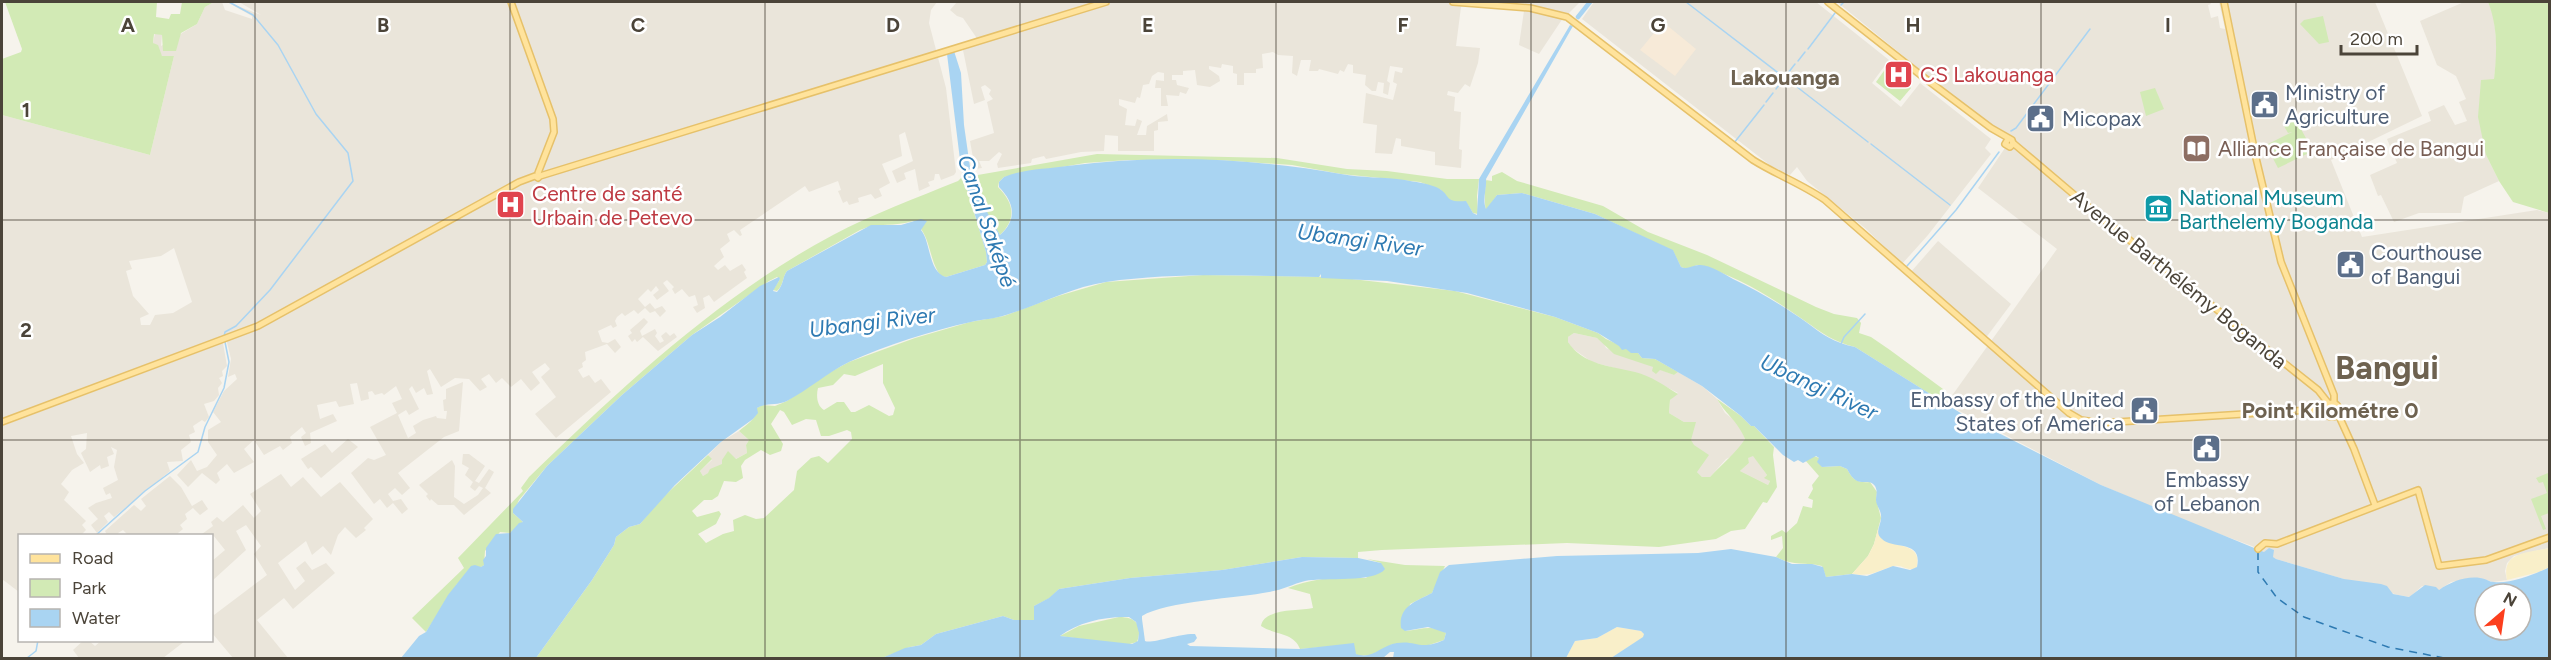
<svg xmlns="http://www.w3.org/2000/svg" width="2551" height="660" viewBox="0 0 2551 660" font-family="Figtree,sans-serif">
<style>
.residential{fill:#eae5da;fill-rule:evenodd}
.commercial{fill:#f7ead8}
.green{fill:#d2eab5;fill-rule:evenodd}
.sand{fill:#f9efc9}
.water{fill:#a9d4f2;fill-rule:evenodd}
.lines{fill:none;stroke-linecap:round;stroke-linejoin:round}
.stream{stroke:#a9d4f2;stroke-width:1.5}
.river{stroke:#a9d4f2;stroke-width:4.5}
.ferry{stroke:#2e7ab2;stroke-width:1.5;stroke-dasharray:8 6;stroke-linecap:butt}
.major-casing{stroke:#e6c16a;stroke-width:8}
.major{stroke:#ffe39c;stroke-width:5}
.grid{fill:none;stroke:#4b4439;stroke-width:1.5;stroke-opacity:0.55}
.labels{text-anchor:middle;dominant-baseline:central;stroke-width:5;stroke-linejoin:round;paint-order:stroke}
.health-label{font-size:21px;fill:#be3a42;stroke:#fff;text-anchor:start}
.service-label{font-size:21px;fill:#4e5e75;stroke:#fff;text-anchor:start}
.education-label{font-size:21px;fill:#785e54;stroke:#fff;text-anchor:start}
.culture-label{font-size:21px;fill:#0d838f;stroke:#fff;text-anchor:start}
.street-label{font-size:21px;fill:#4b4439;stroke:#fff}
.neighbourhood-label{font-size:22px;font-weight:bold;fill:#6e6250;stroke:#fff}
.water-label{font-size:22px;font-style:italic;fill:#2e7ab2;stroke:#fff}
.town-label{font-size:33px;font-weight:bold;fill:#6e6250;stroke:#fff}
.grid-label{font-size:20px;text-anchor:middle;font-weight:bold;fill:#4b4439;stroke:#fff;stroke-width:5;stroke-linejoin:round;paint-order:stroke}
</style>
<rect width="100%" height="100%" fill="#f6f3ec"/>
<g class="residential">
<path d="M214 2H222L225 10 252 19V16L227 2 261 15 239 2H937L931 10 929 23 946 88 956 172 954 175 941 180 939 174H935L934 180 928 182 930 186 919 191 915 169 904 173 906 179 897 183 892 171 913 161 905 132 899 135 902 156 882 164 890 183 879 189 882 196 875 199 871 194 858 198 859 202 849 205 847 201 843 203 838 191 841 190 838 181 809 192 805 186 740 230 742 235 740 236 734 230 727 234 730 241 720 249 724 257 714 266 718 270 725 265 730 271 742 264 746 270 744 272 747 278 714 302 709 295 703 298 705 308 697 313 693 307 698 305 695 295 689 297 682 289 675 294 672 289 674 287 667 280 663 283 669 291 657 300 653 295 659 290 656 286 651 292 648 289 638 299 645 307 650 303 655 309 662 306 666 311 660 317 655 311 650 313 645 308 638 314 634 310 625 316 622 313 617 317 615 321 617 326 613 328 611 325 598 331 602 342 608 343 615 339 621 347 615 353 607 344 585 352 586 360 582 363 583 367 578 370 583 378 589 375 595 383 601 379 611 392 556 438 535 414 556 397 541 377 550 369 545 363 532 372 540 383 531 391 521 379 511 387 502 378 496 383 489 374 481 379 487 387 480 391 469 379 455 378 441 387 430 369 427 371 433 394 427 395 424 388 416 393 412 386 409 389 419 409 409 415 406 410 398 415 408 438 416 433 413 426 423 420 436 416 437 418 446 419 447 411H444L443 400 446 399V389L463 382 459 431 444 437 398 473 410 488 402 495 395 488 388 494 393 501 401 499 408 509 402 514 393 503 387 508 380 499 374 504 351 473 368 458 374 460 386 455 370 427 397 413 392 403 402 399 396 386 384 395 382 393 375 395 372 391 368 392 369 399 361 401 357 383 350 384 354 404 339 407 336 401 317 405 320 419 333 414 337 421 310 433 311 443 305 446 301 437 306 433 302 427 290 437 292 443 283 450 280 446 264 455 254 440 244 449 254 462 234 473 227 464 217 473 220 480 216 484 202 473 188 487 177 475 191 460 197 471 207 467 217 455 208 442V430L221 422 213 412 224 391 237 379 235 374 228 377 231 359 226 338 2 420V115L150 155 174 56H162L153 43 155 33 162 35 161 46 197 24 205 7ZM174 248 192 302 173 313 155 315 150 325H141L140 318 149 314 133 296 126 271 132 269 129 261 161 256Z"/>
<path d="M957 2H1472L1461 7 1456 46 1480 48 1478 63 1470 87 1465 84 1458 93 1448 91 1447 95 1455 97 1454 111 1461 112 1459 149 1462 150 1461 168 1435 165V152L1401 146V139L1396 138 1392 154 1375 153 1377 125 1363 123 1366 93 1393 100 1397 84 1393 82 1395 71 1402 73 1403 68 1390 66 1387 81 1390 83 1388 95 1383 93 1384 83 1378 82 1376 91H1372L1365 85 1366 75 1353 73V65L1348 64 1344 72 1340 70 1338 74 1319 69 1318 71H1309L1311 60H1301L1297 76 1292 73 1293 56 1278 55 1273 52 1262 54 1263 68 1256 69V73H1244V85H1237V74L1233 73V66L1222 64 1221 68 1209 66V69L1219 76 1220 81 1210 87 1197 85 1195 70 1183 71V75H1172V80H1176L1177 85 1189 88 1186 94 1180 92 1179 96 1166 95 1168 106H1161V88H1155L1156 80 1164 81V73L1158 72 1152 76 1149 84 1143 85 1140 98 1137 97 1135 103 1119 99V105L1127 109 1125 125 1135 126 1137 119 1142 121 1137 135H1146L1147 126 1167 114 1168 121 1158 122V130L1154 131V151H1118V136L1105 135 1104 151 1081 152 1046 159 1044 156 1032 159 1031 163 998 168 997 164 1002 154 999 152 989 161H979L982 168 975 169 970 141 994 133 987 102 993 99 989 94 991 90 985 85 981 87 985 100 974 104 963 50 976 45V37L963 18 957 16 950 10Z"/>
<path d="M1506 2H1580L1561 21 1539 54 1519 45 1525 4Z"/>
<path d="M1594 2H1816L1889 60 1872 83 1901 107 1920 83 1991 139 1985 148 1991 154 1928 235 1902 264 1865 228 1807 181 1797 167 1790 175 1771 166 1582 19Z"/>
<path d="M1837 2H2210L2211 4 2208 5 2211 18 2218 16 2220 28 2225 29 2219 2H2375L2422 116 2331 160 2362 237 2537 210 2549 213V548L2514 556 2507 563 2505 571 2507 580 2493 582 2480 578 2462 580 2451 582 2439 590 2422 586 2410 597 2398 595 2276 559 2252 546 2187 522 2101 485 1946 404 2057 249 1978 188 2009 142Z"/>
<path d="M2464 2H2488L2494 17 2497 52 2486 155 2499 181 2464 197 2461 213H2419L2394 222 2381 195 2378 196 2370 175 2397 163 2387 139 2431 121 2428 112 2444 105 2455 125 2467 121 2459 102 2466 99 2456 76 2437 65 2420 21Z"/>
<path d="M1938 241 2011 304 1985 339 1910 273Z"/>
<path d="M644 318 648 322 640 331 642 336 655 329 657 333 655 336 660 343 664 341 661 336 666 332 670 336 674 333 677 337 658 351 643 337 637 342 635 339 632 342 628 336 632 333 630 330Z"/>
<path d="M1574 333 1597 338 1602 340 1606 348 1674 375 1678 372 1702 386 1717 399 1725 413 1739 424 1745 439 1735 455 1726 459 1710 477H1702L1697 472 1693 445 1684 422 1669 413 1670 400 1678 393 1645 376 1592 362 1572 348 1568 342V337Z"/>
<path d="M223 343 227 366 222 371 223 376 219 378 222 383 218 388 219 395 214 401 204 404 209 417 205 422 202 420 193 426 195 432 189 435 191 442 181 450 183 461 167 462 170 471 114 517 109 512 104 516 108 522 97 533 91 525 98 519 88 508 96 503 112 498 110 493 106 495 103 488 118 480 114 467 117 450 111 447 114 454 107 457 109 466 101 469 100 465 90 472 81 453 86 449 87 433 71 436 77 454 84 463 72 470 61 484 69 492 64 500 86 521 82 525 86 530 81 535 20 536 19 592 2 579V426Z"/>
<path d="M739 431 749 440 746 445 747 453 703 476 700 471 712 460 708 455 721 442Z"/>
<path d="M348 439 358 447 321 478 311 467 308 469 301 459 325 444 332 453Z"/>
<path d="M463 454H469L485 466 475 481 479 483 489 469 494 472 485 488 491 493 464 515 454 505H438L431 499 430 501 426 496 428 494 419 485 452 460 455 466 454 497 464 504 478 495 483 488 479 486 475 491 470 487 473 482 465 475 469 468 462 464Z"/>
<path d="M1753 455 1767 475 1765 477 1770 481 1768 485 1740 471 1749 463 1747 458Z"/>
<path d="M281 474 291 487 303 477 321 497 340 482 373 519 364 528 366 530 356 538 345 527 338 535 331 555 323 546 312 555 306 541 278 563 295 590 305 581 296 568 305 561 312 570 326 563 335 573 293 609 284 598 257 620 288 658H233L212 633V612L214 615 267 575 254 554 261 546 246 525 236 531 246 550 212 581V561L225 550 213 535 202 534 213 526 211 522 217 517 223 522 243 505 254 518 261 511 250 494Z"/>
<path d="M170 476 181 487 192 506 202 500 208 509 200 515 193 508 185 514 187 519 180 525 183 529 178 533 179 535H128L123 530 118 533 119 535H107L105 531 134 505 141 511 146 506 141 499Z"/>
<path d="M84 640 89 641 95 646 101 641H185L163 658H79L73 650Z"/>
</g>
<path class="commercial" d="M1663 22 1696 49 1675 76 1640 50Z"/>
<g class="green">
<path d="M5 2H157L156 17 169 19 171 14H180L182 2H214L205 7 197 24 181 33 176 51H163L162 35 154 34 153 43 158 45 162 56H174L150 155 2 115V59L21 52 22 49Z"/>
<path d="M2488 2H2549V213L2513 202 2499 181 2486 155 2478 117 2481 80 2494 79C2497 52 2498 27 2488 2Z"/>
<path d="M2323 16 2329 42 2319 44 2300 24 2304 20Z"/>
<path d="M1886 68 1911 88 1900 101 1876 82Z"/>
<path d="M2155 88 2164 109 2146 116 2140 92Z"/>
<path d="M2296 120 2313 151 2278 168 2266 145 2292 132 2288 133 2284 126Z"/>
<path d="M1097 154 1277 158 1347 169 1387 171 1447 179H1479L1477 196 1478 214 1473 213 1466 202 1458 203 1449 200 1441 190 1420 182 1341 174 1292 165 1218 160H1128L1085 163 1004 177 999 182 998 187C1014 203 1017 219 1000 235 989 217 974 197 972 176Z"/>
<path d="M1502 172 1517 181 1603 206 1648 232 1707 255 1816 307 1834 314 1857 318 1861 323 1859 333 1871 337 1890 350 1943 389 1947 397 1946 404 1855 347C1834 342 1822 333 1805 321 1774 299 1735 274 1697 265L1687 269 1681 267 1673 251 1595 214 1522 193 1497 195 1486 211C1484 203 1485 183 1487 176L1486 180 1492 181V176Z"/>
<path d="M963 176 986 252 987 262 985 265 946 277 941 276C930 262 931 243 921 229L922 227 913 221C895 227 878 222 860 230L787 271C782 278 784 284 777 291L773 290 780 279 777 277 769 281 692 335 622 395 547 466 519 500 513 513 523 522 510 533 500 532 485 551 484 565 457 584 426 632 412 618 464 568 458 558 523 491 521 488 529 477C621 388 718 296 833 235 873 214 916 198 958 181Z"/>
<path d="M1203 275 1335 277 1455 291 1555 317 1598 333 1606 339 1638 353 1642 358 1655 359 1678 372 1674 375 1660 370 1656 374 1652 371 1653 367 1614 354 1597 338 1574 333 1568 337V342C1583 365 1611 366 1635 372 1651 376 1665 386 1678 394L1670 400 1669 413 1684 422H1696L1691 440 1694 445 1709 455 1697 472 1702 477H1710C1722 464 1735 454 1745 439 1737 420 1727 416 1717 399L1741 416 1751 426H1754L1774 447 1773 455 1777 487 1767 503 1763 502 1745 529 1731 531 1716 539 1659 547 1567 543 1382 550 1358 552V558L1302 557 1222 570 1130 578 1059 589 1050 598 1034 606V620H1014L1003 616 936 634 921 645 910 647 882 658H536L592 580 614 545 616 537 629 527 640 524 660 500 708 455 712 459 700 471 703 476 708 473 710 469 722 464V460L728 451 736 459 747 453 746 445 749 440 739 431C746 425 758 418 757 408L762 405 775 406 787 401 821 377 849 362 915 338 970 322 1004 316 1058 296 1106 282ZM883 364V383L895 408 893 415 889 416 869 405 855 412H851L844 402H837L824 410C817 406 816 396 818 388L833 385 844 374 855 376ZM780 410 784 412 792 425 806 419 816 420 821 436H829L847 430 851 432 852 439 828 463 819 456 811 458 797 471 794 490 764 518 756 519 745 515 733 520 734 531 723 534 706 543 698 534 716 524 721 514 719 511 697 517 692 511 704 500H712L718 496 724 481 736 482 743 478 741 466 745 460 761 450 770 455 781 451 783 444 771 424ZM1753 456 1767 475 1764 478 1770 481 1768 485 1740 471 1749 463 1748 458Z"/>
<path d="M1814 456 1819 458 1822 467 1840 466 1847 469C1853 480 1857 483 1870 482L1877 492 1876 499 1881 518 1874 544 1868 556 1852 574 1826 577 1822 566C1805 562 1793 566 1776 557L1783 548 1782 536 1771 540V536L1782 530 1786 533 1797 523 1803 506 1812 508 1813 500 1808 498 1813 489 1812 485 1819 476 1805 460Z"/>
<path d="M2548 473 2549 513 2541 516 2546 529 2543 530 2531 499 2547 493 2543 482 2539 483 2536 478Z"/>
<path d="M1367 559 1405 565 1445 566 1432 593 1410 604 1405 631C1421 630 1431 624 1446 633L1444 640 1426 646 1393 644 1371 655 1358 656 1348 645 1300 649C1294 632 1274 635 1261 626 1264 608 1299 611 1313 608L1310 594 1288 588C1313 578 1340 576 1366 578L1381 563Z"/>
<path d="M1119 617C1136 617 1143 625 1137 642L1126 645 1060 636 1079 626Z"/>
</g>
<g class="sand">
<path d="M1878 529C1884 553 1923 537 1917 567 1908 573 1903 564 1894 566 1876 571 1872 577 1852 574L1868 556 1874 544Z"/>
<path d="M2549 548V567L2539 572 2507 580C2501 551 2528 553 2549 548Z"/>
<path d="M1617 627 1641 631 1644 634V637L1611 658H1566L1575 641 1597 638Z"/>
</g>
<path class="water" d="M1570 25 1573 26 1486 179C1487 189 1482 199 1486 209L1497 195 1522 193 1595 214 1673 250 1681 267C1688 270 1692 265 1699 265 1709 264 1724 274 1733 279 1758 291 1784 306 1806 322 1822 334 1834 343 1855 347L1967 417 2101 485 2264 552 2269 548 2274 550 2273 557 2276 559 2344 579 2381 584 2387 586 2393 594 2409 597 2425 585 2436 587 2439 590C2451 582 2465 576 2480 578 2485 578 2489 582 2494 582 2511 584 2535 574 2550 567L2549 658H1611L1643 637 1644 634 1641 631 1617 627 1597 638 1575 641 1566 658H1393L1394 652H1390L1383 658H882L905 648 921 645 936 634 1003 616 1014 620H1034V606L1049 598 1059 589 1130 578 1222 570 1302 557 1358 558 1381 563 1385 569C1375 583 1324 577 1305 581 1293 584 1282 590 1269 592 1239 598 1166 601 1142 616V619L1145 641C1152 644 1180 633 1195 634L1197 638 1194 642 1187 644 1190 646 1300 649 1354 643 1356 654C1373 660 1381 645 1397 643 1417 640 1419 651 1444 640L1446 633 1428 627 1405 631 1401 628C1398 606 1417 601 1432 593L1440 572 1449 565 1557 556 1698 553 1731 549 1776 557 1792 564H1812L1823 567 1826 577 1852 574 1867 576 1893 566 1910 570 1917 567C1923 539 1893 550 1882 539 1874 533 1881 525 1881 518 1882 511 1876 506 1876 500 1876 494 1878 492 1875 486 1867 476 1858 491 1847 469L1840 466 1822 467 1817 462 1819 458 1816 456 1803 463 1798 460 1794 462 1783 455 1754 426H1751L1741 416 1702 386 1655 359 1642 358 1638 353H1631L1626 349 1622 350 1619 346 1598 333 1555 317 1467 293 1387 281 1321 278V274L1319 277C1248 276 1177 272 1106 282 1072 287 1039 305 1006 315 995 319 982 319 971 322 930 331 887 345 849 362 827 373 809 389 787 401 777 406 767 402 757 408L758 413 753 419 721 442 675 485 640 524 629 527 616 537 614 545 592 580 536 658H401L419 636 426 632 448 595 471 566 475 565 481 567 484 565 483 560 486 556V548L496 534 510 533 519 523 523 522 513 513V509L547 466 622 395 692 335 720 317 760 286 779 277 780 279 773 291 777 292C784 284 782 278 787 271L871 225H901L921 219 927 221 921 230C931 242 928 272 946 277L985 265 987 262 986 252 961 168 947 54 954 51 961 73 964 125 972 181 977 194 1000 235C1018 219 1014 202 999 187V182L1004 177C1023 169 1047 169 1067 166 1158 154 1250 158 1341 174 1362 178 1384 177 1405 180 1415 182 1426 183 1436 187 1452 194 1442 203 1466 201L1473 213 1477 215 1479 179ZM2485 594H2521V630H2485ZM1129 617 1136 622 1139 633 1138 641 1132 644 1060 636C1078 622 1106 616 1129 617Z"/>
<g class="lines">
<g class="stream">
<path d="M1686 2 1781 75"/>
<path d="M1841 5 1844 2"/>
<path d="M1808 49 1835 13"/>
<path d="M1798 61 1805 52"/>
<path d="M1788 73 1795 64"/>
<path d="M1783 77 1786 79"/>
<path d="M1788 80 1868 142"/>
<path d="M1776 89 1783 80"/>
<path d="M1766 102 1773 93"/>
<path d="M2011 131 2016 128 2090 29"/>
<path d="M1734 143 1764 105"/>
<path d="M1871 144 1950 205"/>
<path d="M1907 266 1956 210 1999 152"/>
<path d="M224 337 225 332 236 326 270 290 353 181 348 153 316 114 278 45 253 15 229 2"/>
<path d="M1841 344 1844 337 1865 314"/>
<path d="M95 536 145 491 198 452 205 427 224 388 229 362 225 342"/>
<path d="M27 658 36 651 38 640"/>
</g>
<path class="river" d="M1578 17 1590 2"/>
<path class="ferry" d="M2258 552V572L2277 598 2304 617 2388 647 2444 658"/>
<defs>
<g id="major">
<path d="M511 2 553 119 554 132 538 173"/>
<path d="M1453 2 1530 8 1567 17 1753 160C1777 175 1802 184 1825 200L2069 413 2081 420 2101 423 2325 409"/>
<path d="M1828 2 1922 76 1991 128 2012 140 2013 144 2010 147 2005 144 2008 139"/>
<path d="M2224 2 2256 158 2281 262 2334 395V404"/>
<path d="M2013 143 2098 215 2318 390 2329 404"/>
<circle cx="2332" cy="410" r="7"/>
<path d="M2338 414 2354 449 2375 505"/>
<path d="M2 422 258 326 519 182 535 176 538 178 540 176 1106 2"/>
<path d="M2258 549 2265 543 2277 544 2418 490 2439 566 2486 560 2550 537"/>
</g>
</defs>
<use href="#major" class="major-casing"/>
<use href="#major" class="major"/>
</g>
<path class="grid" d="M255 2V658M510 2V658M765 2V658M1020 2V658M1276 2V658M1531 2V658M1786 2V658M2041 2V658M2296 2V658M2 220H2550M2 440H2550"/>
<defs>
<symbol id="hospital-square" viewBox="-11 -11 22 22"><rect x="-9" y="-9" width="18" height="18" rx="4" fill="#e0444e" stroke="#fff"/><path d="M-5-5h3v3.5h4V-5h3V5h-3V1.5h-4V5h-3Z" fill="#fff"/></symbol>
<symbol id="civic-square" viewBox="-11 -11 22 22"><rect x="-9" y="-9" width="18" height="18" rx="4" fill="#5c6f8a" stroke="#fff"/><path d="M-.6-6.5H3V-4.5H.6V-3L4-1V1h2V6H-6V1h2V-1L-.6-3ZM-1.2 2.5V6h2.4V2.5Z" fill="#fff"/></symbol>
<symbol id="library-square" viewBox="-11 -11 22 22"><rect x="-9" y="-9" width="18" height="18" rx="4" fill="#8d6e63" stroke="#fff"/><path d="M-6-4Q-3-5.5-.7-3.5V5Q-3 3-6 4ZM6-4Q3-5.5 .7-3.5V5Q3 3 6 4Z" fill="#fff"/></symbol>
<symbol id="museum-square" viewBox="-11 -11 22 22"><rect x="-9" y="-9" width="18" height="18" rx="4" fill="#0f9aa8" stroke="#fff"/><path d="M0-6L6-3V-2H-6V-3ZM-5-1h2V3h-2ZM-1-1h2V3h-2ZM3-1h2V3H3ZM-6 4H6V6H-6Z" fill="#fff"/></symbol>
</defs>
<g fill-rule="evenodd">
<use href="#hospital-square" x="1882" y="58" width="33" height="33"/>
<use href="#civic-square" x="2248" y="88" width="33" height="33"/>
<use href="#civic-square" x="2024" y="102" width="33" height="33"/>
<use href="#library-square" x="2180" y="132" width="33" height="33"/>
<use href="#hospital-square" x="494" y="188" width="33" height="33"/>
<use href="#museum-square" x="2142" y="192" width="33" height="33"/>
<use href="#civic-square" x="2334" y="248" width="33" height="33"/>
<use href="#civic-square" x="2128" y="394" width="33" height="33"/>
<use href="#civic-square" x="2190" y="432" width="33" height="33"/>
</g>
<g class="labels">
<g class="health-label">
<text x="1920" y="74">CS Lakouanga</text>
<text x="532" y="193">Centre de santé<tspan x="532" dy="24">Urbain de Petevo</tspan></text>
</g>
<g class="service-label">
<text x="2285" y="92">Ministry of<tspan x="2285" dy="24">Agriculture</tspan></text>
<text x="2062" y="118">Micopax</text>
<text x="2371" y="252">Courthouse<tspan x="2371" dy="24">of Bangui</tspan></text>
<text x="2124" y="399" text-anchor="end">Embassy of the United<tspan x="2124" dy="24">States of America</tspan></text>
<text x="2207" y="479" text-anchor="middle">Embassy<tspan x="2207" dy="24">of Lebanon</tspan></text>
</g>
<g class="education-label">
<text x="2218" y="148">Alliance Française de Bangui</text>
</g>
<g class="culture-label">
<text x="2179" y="197">National Museum<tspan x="2179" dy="24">Barthelemy Boganda</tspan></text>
</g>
<g class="street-label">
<text transform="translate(2179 279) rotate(39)">Avenue Barthélémy Boganda</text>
</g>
<g class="neighbourhood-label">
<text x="1785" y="77">Lakouanga</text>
<text x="2330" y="410">Point Kilométre 0</text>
</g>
<g class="water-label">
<text transform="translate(987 221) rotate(71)">Canal Saképé</text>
<text transform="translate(1360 240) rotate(8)">Ubangi River</text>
<text transform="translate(872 322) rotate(-7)">Ubangi River</text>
<text transform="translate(1819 387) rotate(25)">Ubangi River</text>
</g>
<g class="town-label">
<text x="2387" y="367">Bangui</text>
</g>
</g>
<g class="grid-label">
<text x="128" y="32">A</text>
<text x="383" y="32">B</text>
<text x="638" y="32">C</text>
<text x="893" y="32">D</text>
<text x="1148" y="32">E</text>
<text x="1403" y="32">F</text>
<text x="1658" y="32">G</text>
<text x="1913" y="32">H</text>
<text x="2168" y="32">I</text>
<text x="26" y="117">1</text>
<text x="26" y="337">2</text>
</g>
<rect width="2551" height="660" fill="none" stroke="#4b4439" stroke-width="6"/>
<rect x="18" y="534" width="195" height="108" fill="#ffffff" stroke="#b7b4b0" stroke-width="1.5"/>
<rect x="30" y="554" width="30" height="9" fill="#ffe39c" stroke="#b7b4b0" stroke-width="1.5"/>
<text x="72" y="564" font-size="18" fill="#4b4439">Road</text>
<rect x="30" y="579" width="30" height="18" fill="#d2eab5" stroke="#b7b4b0" stroke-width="1.5"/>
<text x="72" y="594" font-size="18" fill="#4b4439">Park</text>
<rect x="30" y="609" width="30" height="18" fill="#a9d4f2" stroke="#b7b4b0" stroke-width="1.5"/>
<text x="72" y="624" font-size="18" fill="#4b4439">Water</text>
<g transform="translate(2503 612) rotate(29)"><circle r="28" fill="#ffffff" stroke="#b7b4b0" stroke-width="1.5"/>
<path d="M0-4.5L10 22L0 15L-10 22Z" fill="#fc3f1d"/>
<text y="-9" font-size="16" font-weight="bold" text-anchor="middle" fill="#4b4439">N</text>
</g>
<path d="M2341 45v9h76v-9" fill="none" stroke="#4b4439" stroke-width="3"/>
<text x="2350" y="45" font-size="18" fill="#4b4439" stroke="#ffffff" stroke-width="4.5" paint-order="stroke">200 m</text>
</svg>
